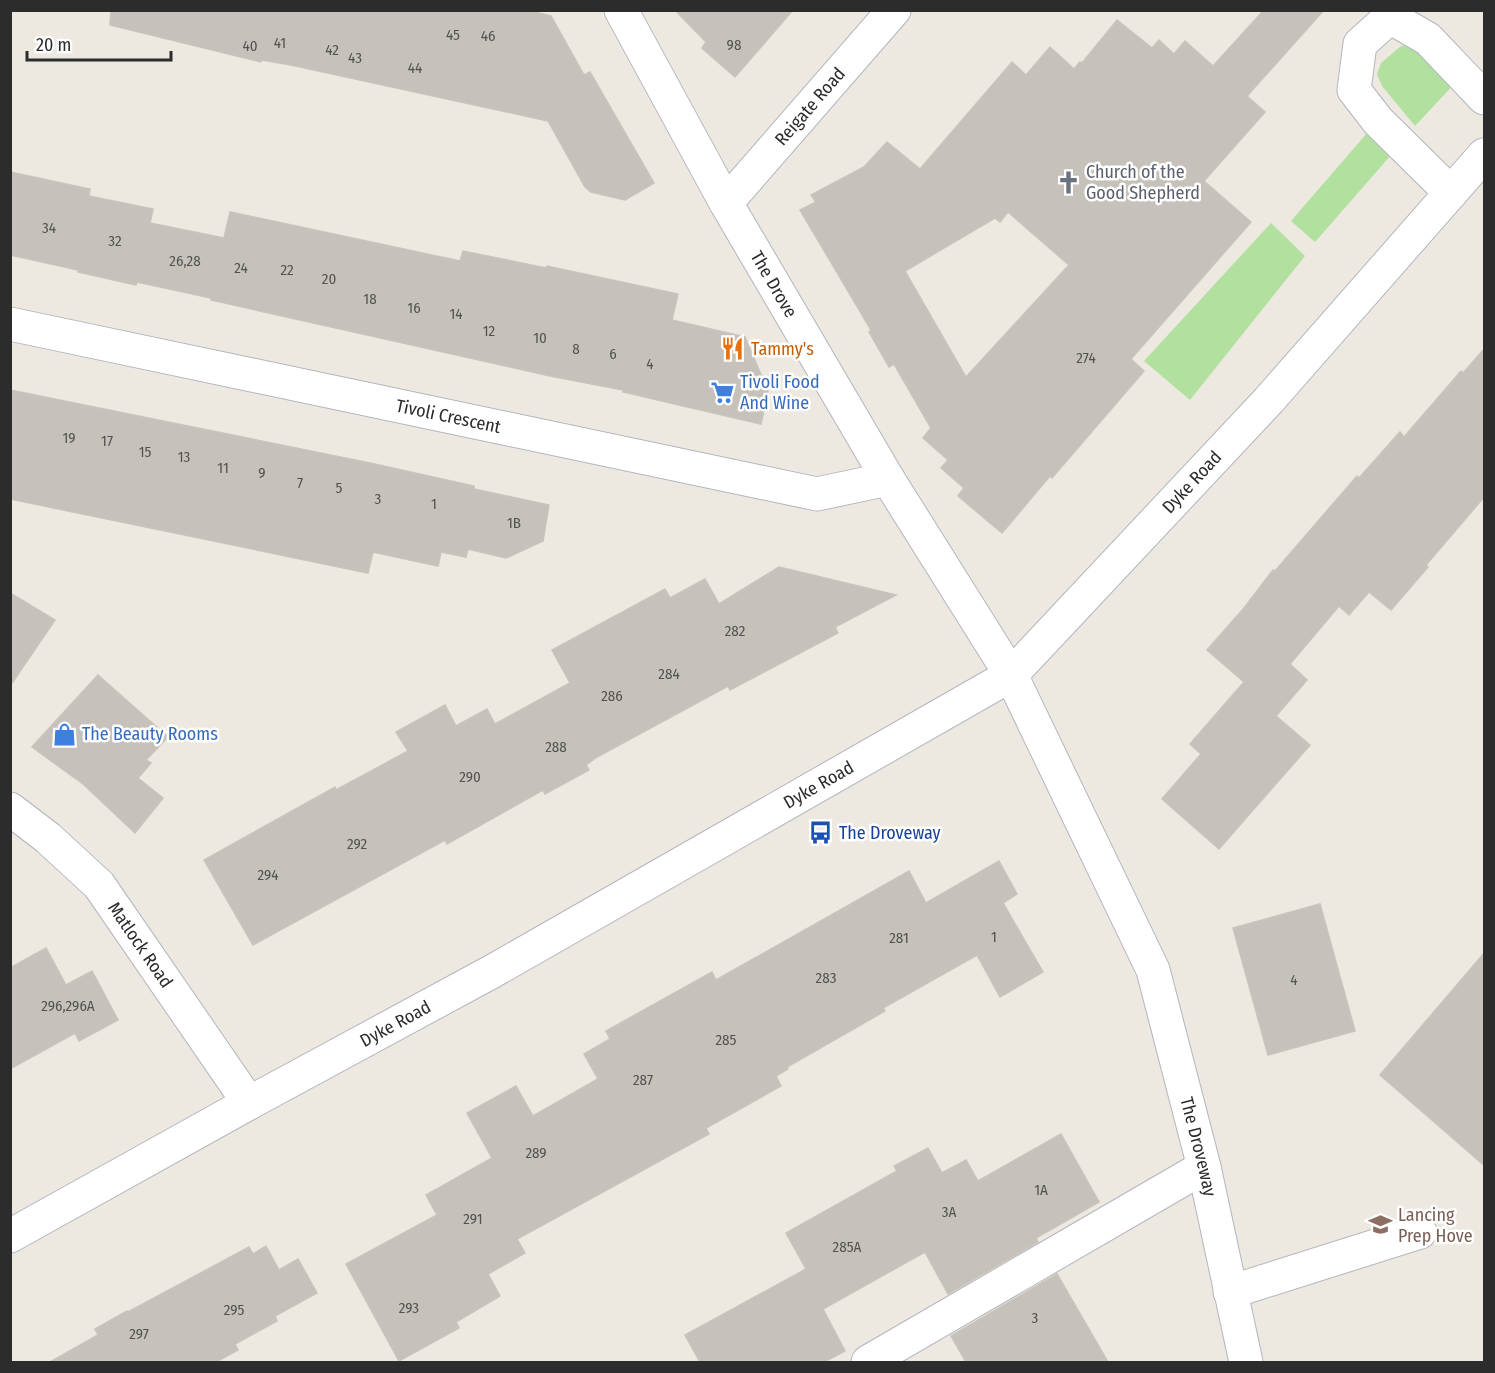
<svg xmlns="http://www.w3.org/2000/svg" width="1495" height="1373" viewBox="0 0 1495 1373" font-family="'Fira Sans Condensed',sans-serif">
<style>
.green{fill:#b2e19f}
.building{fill:#c6c2bb;stroke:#c9c4b9;stroke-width:1.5;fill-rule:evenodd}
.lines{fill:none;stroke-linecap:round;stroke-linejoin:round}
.minor-casing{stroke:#b3b5bf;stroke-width:35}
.minor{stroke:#fff;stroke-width:33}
.labels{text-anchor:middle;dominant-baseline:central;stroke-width:5;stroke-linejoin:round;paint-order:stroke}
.number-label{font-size:15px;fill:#525250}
.street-label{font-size:18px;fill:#2c2c2c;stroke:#fff}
.worship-label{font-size:18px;fill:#5b616d;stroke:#fff;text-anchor:start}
.food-label{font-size:18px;fill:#c56008;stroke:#fff;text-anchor:start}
.shop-label{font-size:18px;fill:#366cbe;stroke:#fff;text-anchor:start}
.transit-label{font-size:18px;fill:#164399;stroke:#fff;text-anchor:start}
.education-label{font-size:18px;fill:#785e54;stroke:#fff;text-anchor:start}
</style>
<rect width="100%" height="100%" fill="#ede8e0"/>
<g class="green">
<path d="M1427 45 1458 80 1415 126 1382 86 1377 74 1381 63 1401 46Z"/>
<path d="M1374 125 1391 155 1315 242 1291 221Z"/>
<path d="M1271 223 1305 256 1190 400 1144 361Z"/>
</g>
<g class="building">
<path d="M111 10H526L551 16 584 75 590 72 654 183 625 200 591 192 585 187 548 121 291 65 262 60 261 62 110 25Z"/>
<path d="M675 10H793L735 77 702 48 706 42Z"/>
<path d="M1264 10H1324L1247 96 1265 112 1204 181 1251 222 1131 359 1144 371 1052 478 1050 476 1002 533 958 496 964 488 941 468 948 460 923 438 931 428 894 364 889 367 869 332 871 330 800 210 816 202 811 195 864 167 887 142 920 169 1012 62 1026 75 1050 47 1074 69 1080 62 1082 63 1117 20 1152 48 1159 40 1174 54 1185 41 1213 66ZM1008 212 1069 265 966 377 905 271 995 218 1000 222Z"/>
<path d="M10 172 90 189 89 196 153 209 150 223 224 238 230 212 460 261 463 251 546 268 547 266 678 294 672 320 745 337 768 391 761 424 623 392V390L550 376 211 300V298L137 282 136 285 78 272V270L10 255Z"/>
<path d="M1485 348V496L1426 565 1428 567 1391 610 1369 592 1349 615 1339 606 1290 664 1307 680 1276 716 1310 745 1219 849 1162 799 1201 754 1190 744 1244 682 1207 650 1244 608 1273 570 1275 571 1357 476 1359 478 1400 432 1404 437 1461 371 1463 373Z"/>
<path d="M10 390 370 463 474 486V489L549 505 543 541 506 558 468 549 466 557 441 552 438 566 373 552 368 573 10 499Z"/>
<path d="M779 567 896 595 835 627 838 633 730 690 728 686 597 757 586 765 589 770 545 794 543 790 447 844 445 840 253 945 204 860 335 787 336 790 408 751 396 732 445 705 456 726 487 709 495 724 570 683 552 650 665 589 670 598 705 579 719 604Z"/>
<path d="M10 593 55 620 10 686Z"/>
<path d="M98 675 168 737 146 760 151 763 138 778 163 798 135 833 83 784 32 747Z"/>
<path d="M999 861 1017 894 1003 903 1043 972 1000 997 977 955 883 1008 885 1011 787 1067 788 1069 776 1076 781 1086 706 1128 709 1134 517 1239 525 1253 488 1274 500 1296 456 1322 459 1328 399 1361 346 1264 437 1215 426 1195 492 1158 467 1113 516 1086 533 1116 598 1079 584 1054 610 1039 606 1031 712 972 716 980 909 871 926 903Z"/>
<path d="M1320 904 1355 1031 1268 1055 1233 928Z"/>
<path d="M46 948 66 985 92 971 118 1020 79 1041 75 1033 10 1069V968Z"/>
<path d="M1485 952V1166L1380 1075Z"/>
<path d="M1061 1134 1099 1202 1036 1238 1038 1242 948 1294 925 1252 823 1309 845 1351 824 1362H700L685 1335 806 1269 786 1233 897 1171 894 1166 928 1148 942 1173 966 1160 978 1181Z"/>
<path d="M266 1246 279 1270 298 1259 317 1293 275 1316 277 1321 235 1344 238 1350 216 1362H50L98 1335 95 1329 127 1311 128 1312 249 1247 253 1254Z"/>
<path d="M1057 1274 1108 1362H966L951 1336Z"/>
</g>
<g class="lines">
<defs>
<g id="minor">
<path id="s1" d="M621 10 726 203 888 479 1011 675 1153 970 1204 1167 1246 1362"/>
<path d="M1451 193 1378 121 1354 90 1360 44 1390 17 1428 39 1484 98"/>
<path id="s2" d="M726 203 894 10"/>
<path id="s3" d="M10 324 817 494 888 479"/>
<path id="s4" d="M10 809 48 838 99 885 249 1103"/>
<path id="s5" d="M10 1236 249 1103 493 971 1011 675 1269 400 1484 155"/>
<path d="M1230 1292 1420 1232"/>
<path d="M868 1362 1204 1167"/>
</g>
</defs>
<use href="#minor" class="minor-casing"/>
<use href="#minor" class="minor"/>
</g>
<defs>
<symbol id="church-bare" viewBox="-9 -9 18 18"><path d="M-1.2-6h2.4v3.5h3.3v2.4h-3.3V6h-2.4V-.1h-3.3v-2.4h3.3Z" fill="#6b7280" stroke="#fff" stroke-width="2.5" paint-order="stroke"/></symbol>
<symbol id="restaurant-bare" viewBox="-9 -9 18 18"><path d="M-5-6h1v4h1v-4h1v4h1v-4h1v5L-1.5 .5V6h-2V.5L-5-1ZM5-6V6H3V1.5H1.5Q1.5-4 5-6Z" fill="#e8710a" stroke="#fff" stroke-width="2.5" paint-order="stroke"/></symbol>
<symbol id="supermarket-bare" viewBox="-9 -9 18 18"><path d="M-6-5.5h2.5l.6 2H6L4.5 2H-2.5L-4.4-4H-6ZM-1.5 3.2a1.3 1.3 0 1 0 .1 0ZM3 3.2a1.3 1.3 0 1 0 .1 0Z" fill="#3f7fe0" stroke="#fff" stroke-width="2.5" paint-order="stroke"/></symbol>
<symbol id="shop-bare" viewBox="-9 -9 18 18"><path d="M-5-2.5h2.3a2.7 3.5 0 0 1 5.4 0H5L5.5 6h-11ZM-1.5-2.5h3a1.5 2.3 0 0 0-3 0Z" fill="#3f7fe0" stroke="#fff" stroke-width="2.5" paint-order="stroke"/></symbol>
<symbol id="bus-bare" viewBox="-9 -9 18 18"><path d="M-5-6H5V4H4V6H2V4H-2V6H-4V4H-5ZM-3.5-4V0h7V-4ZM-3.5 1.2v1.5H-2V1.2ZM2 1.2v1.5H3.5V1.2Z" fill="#1a4fb4" stroke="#fff" stroke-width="2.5" paint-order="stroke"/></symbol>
<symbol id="school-bare" viewBox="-9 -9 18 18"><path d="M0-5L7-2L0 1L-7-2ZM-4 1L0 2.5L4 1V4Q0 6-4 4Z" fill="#8d6e63" stroke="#fff" stroke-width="2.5" paint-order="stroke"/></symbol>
</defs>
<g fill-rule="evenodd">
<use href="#church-bare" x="1052" y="166" width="33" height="33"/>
<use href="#restaurant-bare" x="716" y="332" width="33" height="33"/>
<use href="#supermarket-bare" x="706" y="376" width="33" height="33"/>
<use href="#shop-bare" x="48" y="718" width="33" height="33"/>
<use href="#bus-bare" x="804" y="816" width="33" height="33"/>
<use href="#school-bare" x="1364" y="1208" width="33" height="33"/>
</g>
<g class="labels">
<g class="number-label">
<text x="453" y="35">45</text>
<text x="488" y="36">46</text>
<text x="280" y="43">41</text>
<text x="734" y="45">98</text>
<text x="250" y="46">40</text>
<text x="332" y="50">42</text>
<text x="355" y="58">43</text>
<text x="415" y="68">44</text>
<text x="49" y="228">34</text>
<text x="115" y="241">32</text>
<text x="185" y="261">26,28</text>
<text x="241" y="268">24</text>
<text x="287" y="270">22</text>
<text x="329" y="279">20</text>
<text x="370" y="299">18</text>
<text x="414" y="308">16</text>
<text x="456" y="314">14</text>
<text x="489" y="331">12</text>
<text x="540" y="338">10</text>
<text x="576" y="349">8</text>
<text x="613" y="354">6</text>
<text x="1086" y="358">274</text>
<text x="650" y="364">4</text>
<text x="69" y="438">19</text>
<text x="107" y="441">17</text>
<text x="145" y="452">15</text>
<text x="184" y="457">13</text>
<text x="223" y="468">11</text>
<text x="262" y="473">9</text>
<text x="300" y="483">7</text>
<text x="339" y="488">5</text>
<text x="378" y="499">3</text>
<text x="434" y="504">1</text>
<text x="514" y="523">1B</text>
<text x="735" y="631">282</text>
<text x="669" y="674">284</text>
<text x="612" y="696">286</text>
<text x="556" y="747">288</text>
<text x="470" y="777">290</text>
<text x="357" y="844">292</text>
<text x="268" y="875">294</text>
<text x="994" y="937">1</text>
<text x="899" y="938">281</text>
<text x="826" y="978">283</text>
<text x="1294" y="980">4</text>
<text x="68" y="1006">296,296A</text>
<text x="726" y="1040">285</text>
<text x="643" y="1080">287</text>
<text x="536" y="1153">289</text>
<text x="1041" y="1190">1A</text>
<text x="949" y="1212">3A</text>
<text x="473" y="1219">291</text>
<text x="847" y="1247">285A</text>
<text x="409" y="1308">293</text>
<text x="234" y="1310">295</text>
<text x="1035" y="1318">3</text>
<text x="139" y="1334">297</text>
</g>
<g class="street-label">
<text stroke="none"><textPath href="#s2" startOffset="128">Reigate Road</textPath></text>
<text stroke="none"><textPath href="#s1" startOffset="314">The Drove</textPath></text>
<text stroke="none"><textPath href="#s3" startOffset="448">Tivoli Crescent</textPath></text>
<text stroke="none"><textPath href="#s5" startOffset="1412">Dyke Road</textPath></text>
<text stroke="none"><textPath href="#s5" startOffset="926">Dyke Road</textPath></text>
<text stroke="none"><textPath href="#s4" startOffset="190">Matlock Road</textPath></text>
<text stroke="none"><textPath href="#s5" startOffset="440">Dyke Road</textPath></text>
<text stroke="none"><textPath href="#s1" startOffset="1281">The Droveway</textPath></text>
</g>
<g class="worship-label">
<text x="1086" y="172">Church of the<tspan x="1086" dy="21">Good Shepherd</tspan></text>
</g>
<g class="food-label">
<text x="751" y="349">Tammy's</text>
</g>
<g class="shop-label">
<text x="740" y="382">Tivoli Food<tspan x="740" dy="21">And Wine</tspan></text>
<text x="82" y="734">The Beauty Rooms</text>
</g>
<g class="transit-label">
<text x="839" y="833">The Droveway</text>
</g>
<g class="education-label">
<text x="1398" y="1215">Lancing<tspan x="1398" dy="21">Prep Hove</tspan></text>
</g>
</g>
<rect width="1495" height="1373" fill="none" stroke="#2c2c2c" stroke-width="24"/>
<path d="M27 51v9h144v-9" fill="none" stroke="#2c2c2c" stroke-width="3"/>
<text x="36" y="51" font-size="18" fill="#2c2c2c" stroke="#ffffff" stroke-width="4.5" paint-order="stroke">20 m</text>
</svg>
